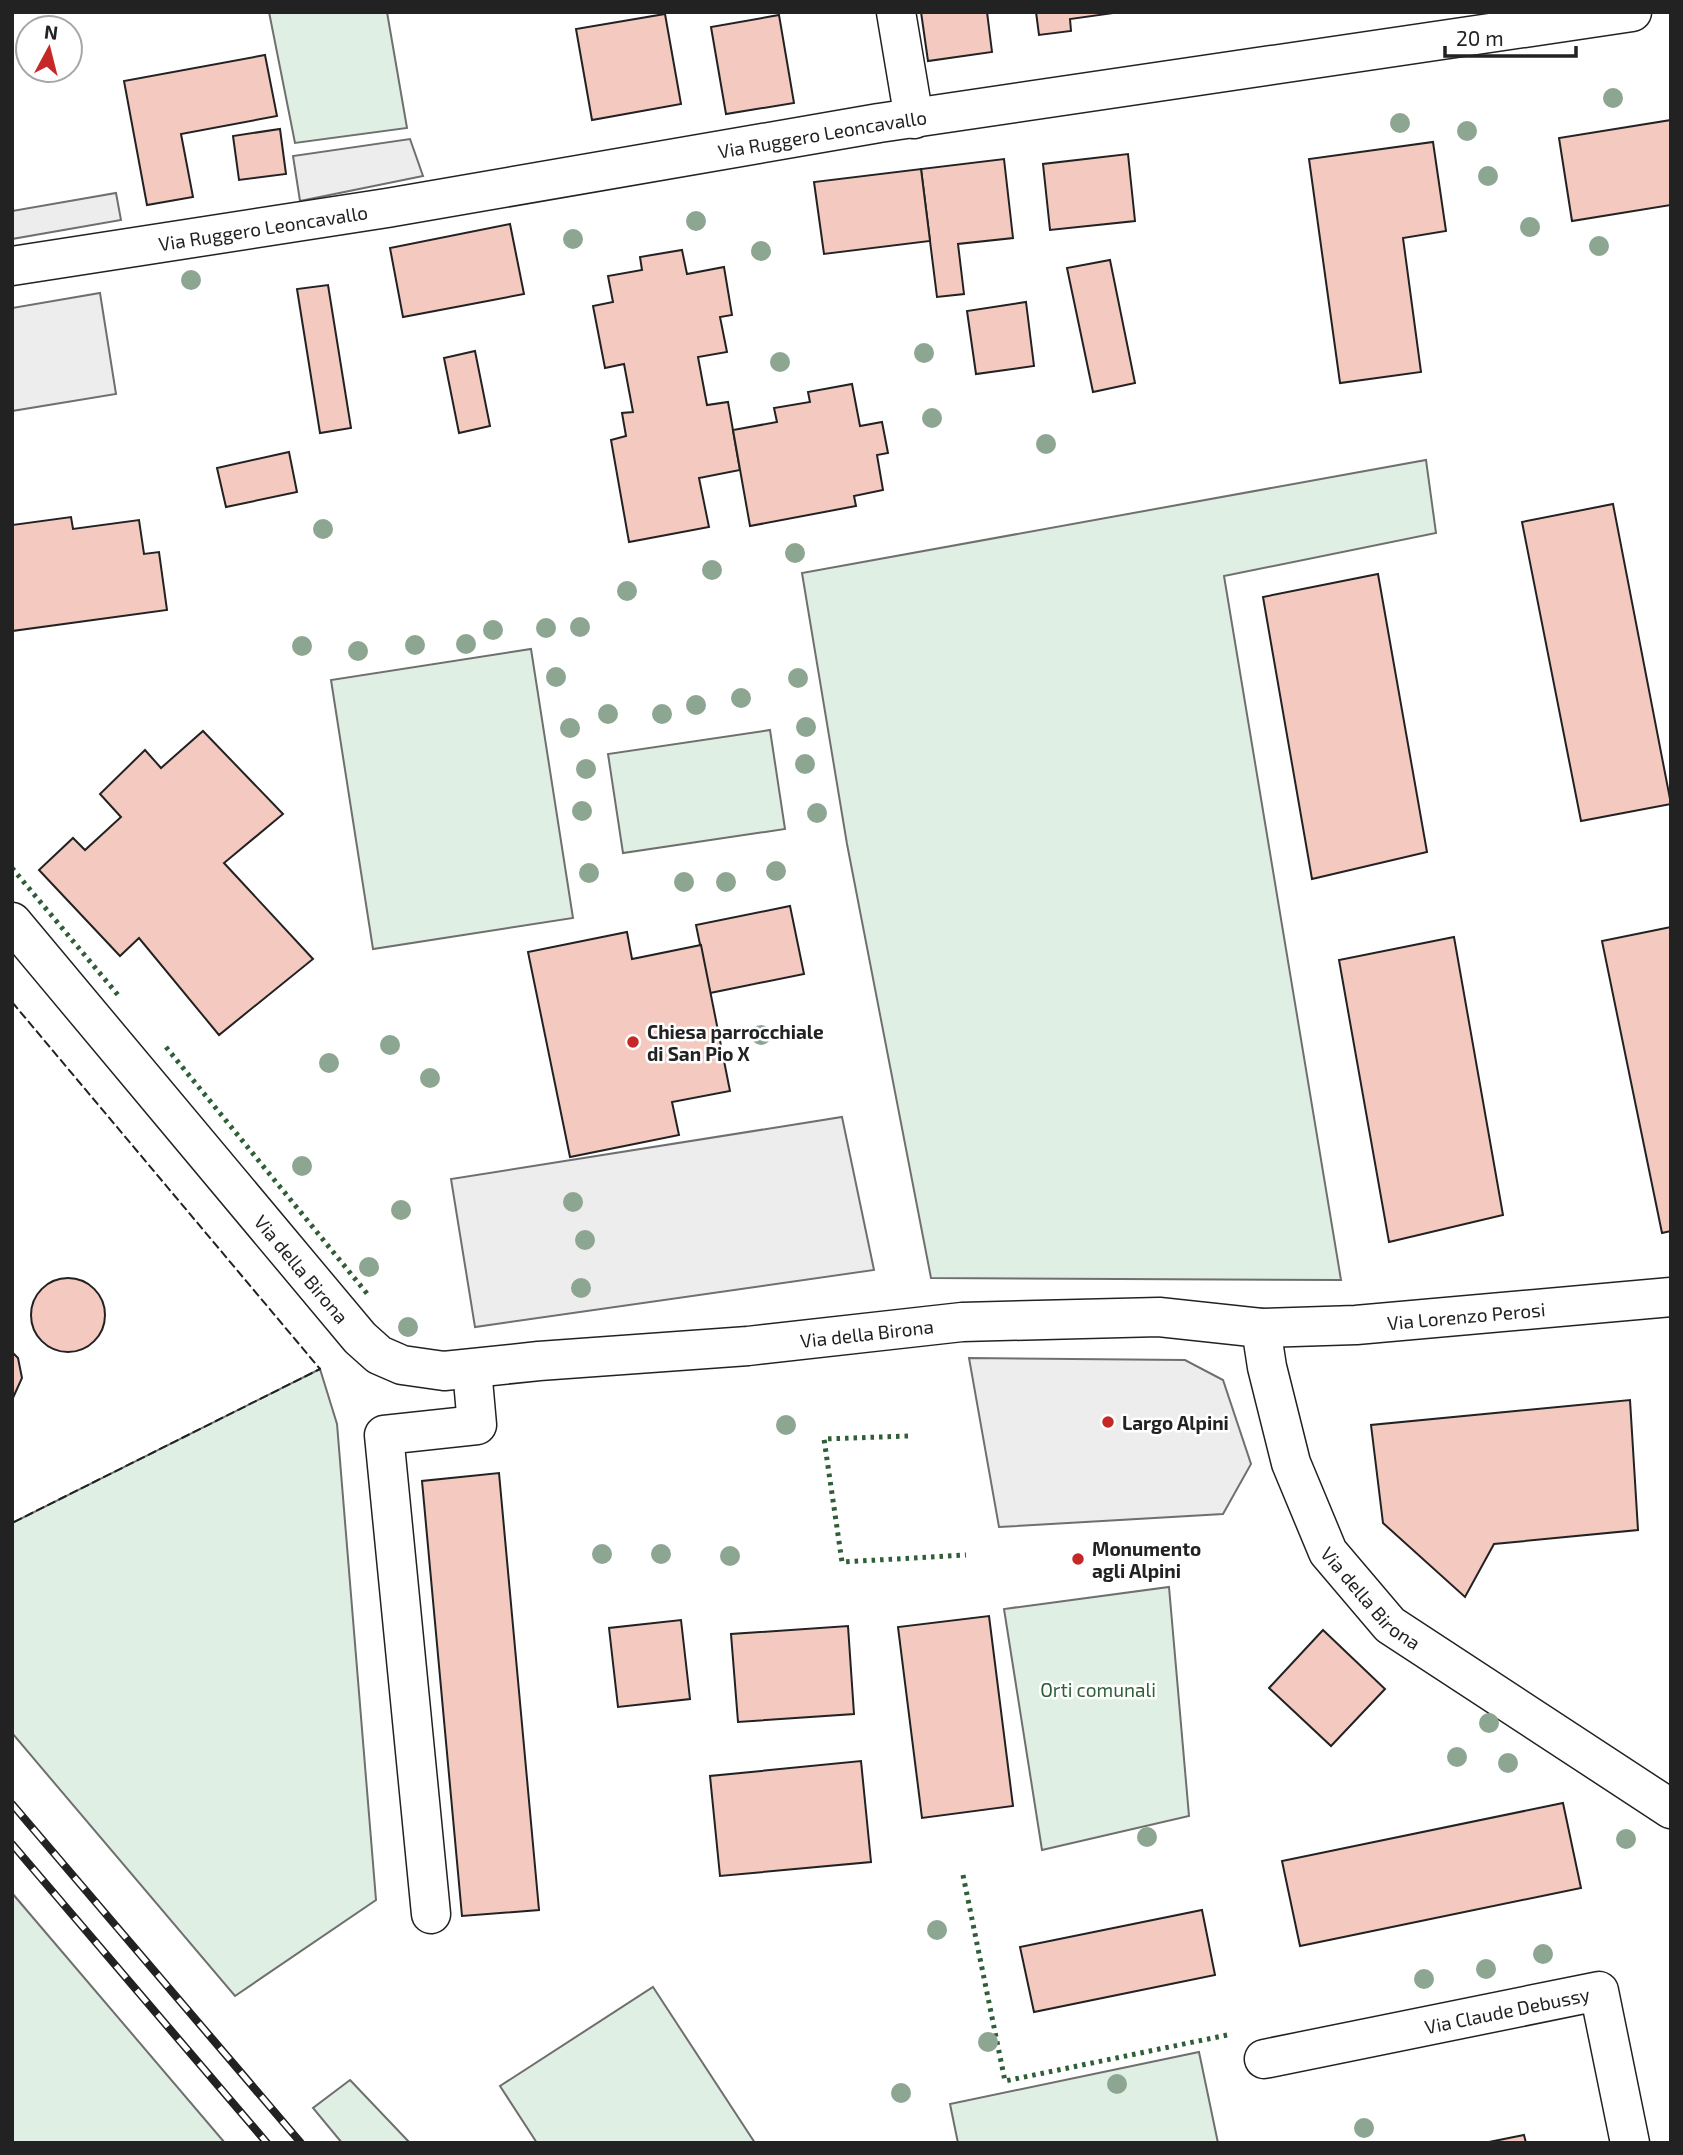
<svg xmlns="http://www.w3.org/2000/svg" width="1683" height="2155" viewBox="0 0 1683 2155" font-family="'Exo 2',sans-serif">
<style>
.green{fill:#e0efe3;stroke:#6f6f6f;stroke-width:2}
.parking{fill:#ededed;stroke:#6f6f6f;stroke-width:2}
.building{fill:#f3c9c0;stroke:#222;stroke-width:2}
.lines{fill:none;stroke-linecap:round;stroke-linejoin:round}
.minor-casing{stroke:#222;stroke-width:41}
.minor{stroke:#fff;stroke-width:38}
.rail-casing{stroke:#222;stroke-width:8}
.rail{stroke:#fff;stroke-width:5;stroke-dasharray:16;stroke-linecap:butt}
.hedge{stroke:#2f5e38;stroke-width:5;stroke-dasharray:3.5 5;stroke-linecap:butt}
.fence{stroke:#222;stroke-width:2;stroke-dasharray:9 3.5;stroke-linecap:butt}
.tree{fill:#8da692}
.poi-dot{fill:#c62828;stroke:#fff;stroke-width:2.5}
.labels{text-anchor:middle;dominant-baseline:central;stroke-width:5;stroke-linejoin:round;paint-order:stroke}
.street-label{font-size:19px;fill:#222;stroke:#fff}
.poi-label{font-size:19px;font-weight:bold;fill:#222;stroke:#fff;text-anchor:start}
.park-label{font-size:19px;fill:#2f5e38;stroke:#fff}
</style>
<rect width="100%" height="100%" fill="#fff"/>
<g class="green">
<path d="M269 12H387L407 128 295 143Z"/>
<path d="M1426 460 1436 533 1224 576 1341 1280 931 1278 847 844 802 573Z"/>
<path d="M531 649 573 918 373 949 331 680Z"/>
<path d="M770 730 785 829 623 853 608 754Z"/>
<path d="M320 1369 337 1424 376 1900 235 1996 12 1733V1523Z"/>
<path d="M1169 1587 1189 1816 1042 1850 1004 1609Z"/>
<path d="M12 1893 225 2143H12Z"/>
<path d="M653 1987 755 2143H537L500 2086Z"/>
<path d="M1199 2052 1218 2143H958L950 2104Z"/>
<path d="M350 2080 410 2143H342L313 2108Z"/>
</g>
<g class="parking">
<path d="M410 139 423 176 300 201 293 156Z"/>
<path d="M116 193 121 220 12 239V211Z"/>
<path d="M100 293 116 394 12 411V308Z"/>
<path d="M842 1117 874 1270 475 1327 451 1179Z"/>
<path d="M969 1358 1185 1360 1223 1380 1251 1464 1223 1514 999 1527Z"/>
</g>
<g class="building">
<path d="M921 12H987L992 52 928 61Z"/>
<path d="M1036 12H1114V13L1070 19 1071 31 1039 35Z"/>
<path d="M665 14 681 104 592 120 576 29Z"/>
<path d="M779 15 794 103 726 114 711 27Z"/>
<path d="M265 55 277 116 181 134 193 197 147 205 124 81Z"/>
<path d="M1671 120V205L1572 221 1559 138Z"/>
<path d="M280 129 286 174 239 180 233 136Z"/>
<path d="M1433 142 1446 231 1403 238 1421 372 1340 383 1309 159Z"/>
<path d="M1128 154 1135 221 1050 230 1043 164Z"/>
<path d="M1004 159 1013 238 958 244 964 294 937 297 921 169Z"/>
<path d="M921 169 930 241 824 254 814 182Z"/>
<path d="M510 224 524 294 403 317 390 248Z"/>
<path d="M682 250 687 274 724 267 732 315 720 317 727 352 698 357 707 405 728 402 740 470 699 478 709 527 629 542 611 440 626 436 622 413 633 412 624 364 605 368 593 306 613 302 608 276 642 270 640 257Z"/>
<path d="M1110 260 1135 383 1093 392 1067 268Z"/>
<path d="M328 285 351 428 320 433 297 289Z"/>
<path d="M1026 302 1034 366 976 374 967 311Z"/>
<path d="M475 351 490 426 459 433 444 358Z"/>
<path d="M852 384 860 426 882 422 888 453 877 455 883 490 854 496 856 506 750 526 733 430 777 422 774 408 810 402 808 392Z"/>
<path d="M289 452 297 492 226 507 217 468Z"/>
<path d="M1613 504 1671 804 1581 821 1522 522Z"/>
<path d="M71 517 73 529 139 520 144 554 159 552 167 610 12 631V525Z"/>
<path d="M1378 574 1427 852 1312 879 1263 597Z"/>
<path d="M203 731 283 814 224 863 313 959 219 1035 139 938 120 956 39 870 73 838 85 850 121 817 100 794 145 750 161 768Z"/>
<path d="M790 906 804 974 710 993 696 925Z"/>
<path d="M1671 927V1231L1662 1233 1602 941Z"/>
<path d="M627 932 632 959 701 945 730 1091 672 1102 679 1135 570 1157 528 952Z"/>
<path d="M1454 937 1503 1215 1389 1242 1339 960Z"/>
<circle cx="68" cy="1315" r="37"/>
<path d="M12 1352 18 1358 22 1378 12 1400Z"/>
<path d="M1630 1400 1638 1530 1494 1544 1465 1597 1383 1523 1371 1425Z"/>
<path d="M499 1473 539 1910 462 1916 422 1481Z"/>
<path d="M989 1616 1013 1806 922 1818 898 1627Z"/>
<path d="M681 1620 690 1699 618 1707 609 1628Z"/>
<path d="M848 1626 854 1714 738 1722 731 1634Z"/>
<path d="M1323 1630 1385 1689 1331 1746 1269 1688Z"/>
<path d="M861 1761 871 1862 720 1876 710 1776Z"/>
<path d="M1563 1803 1581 1888 1300 1946 1282 1861Z"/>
<path d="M1202 1910 1215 1975 1034 2012 1020 1947Z"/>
<path d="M1524 2135 1526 2143H1484Z"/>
</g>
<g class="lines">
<defs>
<g id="minor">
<path d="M896 12 914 119"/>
<path id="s1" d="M12 266 387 208 879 123 1632 12"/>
<path id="s2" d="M12 922 360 1338 379 1355 402 1365 444 1371 539 1361 748 1346 962 1322 1159 1317 1261 1328 1356 1325 1671 1297"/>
<path id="s3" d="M1261 1328 1267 1367 1291 1463 1328 1552 1390 1625 1671 1809"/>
<path d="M431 1914 384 1435 477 1425 472 1369"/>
<path id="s4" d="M1264 2059 1599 1991 1630 2143"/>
</g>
</defs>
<use href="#minor" class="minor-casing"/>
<use href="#minor" class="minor"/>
<defs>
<g id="rail">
<path d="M12 1804 301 2143"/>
<path d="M12 1844 267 2143"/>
</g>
</defs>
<use href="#rail" class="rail-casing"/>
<use href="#rail" class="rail"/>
<g class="hedge">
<path d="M12 868 118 995"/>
<path d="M166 1047 369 1296"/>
<path d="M908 1436 824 1439 842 1562 966 1555"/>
<path d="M963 1875 1005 2081 1232 2034"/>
</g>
<path class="fence" d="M12 1002 320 1369 12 1523"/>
</g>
<g class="tree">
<circle cx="1613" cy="98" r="10"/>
<circle cx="1400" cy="123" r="10"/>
<circle cx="1467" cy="131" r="10"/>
<circle cx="1488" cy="176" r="10"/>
<circle cx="696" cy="221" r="10"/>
<circle cx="1530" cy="227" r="10"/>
<circle cx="573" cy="239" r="10"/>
<circle cx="1599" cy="246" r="10"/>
<circle cx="761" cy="251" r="10"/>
<circle cx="191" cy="280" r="10"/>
<circle cx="924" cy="353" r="10"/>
<circle cx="780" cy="362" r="10"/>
<circle cx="932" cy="418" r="10"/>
<circle cx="1046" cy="444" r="10"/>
<circle cx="323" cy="529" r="10"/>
<circle cx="795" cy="553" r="10"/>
<circle cx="712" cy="570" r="10"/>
<circle cx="627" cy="591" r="10"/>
<circle cx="580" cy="627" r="10"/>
<circle cx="546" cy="628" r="10"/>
<circle cx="493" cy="630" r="10"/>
<circle cx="466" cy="644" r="10"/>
<circle cx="415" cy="645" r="10"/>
<circle cx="302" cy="646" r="10"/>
<circle cx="358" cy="651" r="10"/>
<circle cx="556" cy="677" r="10"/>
<circle cx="798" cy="678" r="10"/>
<circle cx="741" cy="698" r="10"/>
<circle cx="696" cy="705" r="10"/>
<circle cx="608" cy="714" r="10"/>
<circle cx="662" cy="714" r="10"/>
<circle cx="806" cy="727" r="10"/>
<circle cx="570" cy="728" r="10"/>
<circle cx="805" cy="764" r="10"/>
<circle cx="586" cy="769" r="10"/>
<circle cx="582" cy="811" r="10"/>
<circle cx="817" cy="813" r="10"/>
<circle cx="776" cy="871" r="10"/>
<circle cx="589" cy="873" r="10"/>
<circle cx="684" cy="882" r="10"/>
<circle cx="726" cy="882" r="10"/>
<circle cx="761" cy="1035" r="10"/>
<circle cx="390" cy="1045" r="10"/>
<circle cx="329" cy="1063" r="10"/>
<circle cx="430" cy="1078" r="10"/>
<circle cx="302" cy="1166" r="10"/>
<circle cx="573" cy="1202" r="10"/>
<circle cx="401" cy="1210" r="10"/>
<circle cx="585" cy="1240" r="10"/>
<circle cx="369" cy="1267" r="10"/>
<circle cx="581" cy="1288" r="10"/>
<circle cx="408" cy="1327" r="10"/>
<circle cx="786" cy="1425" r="10"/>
<circle cx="602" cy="1554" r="10"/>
<circle cx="661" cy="1554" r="10"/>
<circle cx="730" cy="1556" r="10"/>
<circle cx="1489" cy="1723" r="10"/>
<circle cx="1457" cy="1757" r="10"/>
<circle cx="1508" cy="1763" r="10"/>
<circle cx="1147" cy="1837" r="10"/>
<circle cx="1626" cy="1839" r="10"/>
<circle cx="937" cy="1930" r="10"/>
<circle cx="1543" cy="1954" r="10"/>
<circle cx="1486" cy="1969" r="10"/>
<circle cx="1424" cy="1979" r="10"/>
<circle cx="988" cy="2042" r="10"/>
<circle cx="1117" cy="2084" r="10"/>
<circle cx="901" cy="2093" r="10"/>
<circle cx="1364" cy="2128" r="10"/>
</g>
<g class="poi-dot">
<circle cx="633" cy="1042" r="7"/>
<circle cx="1108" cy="1422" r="7"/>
<circle cx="1078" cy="1559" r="7"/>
</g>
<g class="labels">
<g class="street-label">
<text stroke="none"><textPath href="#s1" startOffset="821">Via Ruggero Leoncavallo</textPath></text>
<text stroke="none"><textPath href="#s1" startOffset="254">Via Ruggero Leoncavallo</textPath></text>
<text stroke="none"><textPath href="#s2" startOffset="452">Via della Birona</textPath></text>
<text stroke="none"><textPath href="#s2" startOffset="1661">Via Lorenzo Perosi</textPath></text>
<text stroke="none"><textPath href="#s2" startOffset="1060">Via della Birona</textPath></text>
<text stroke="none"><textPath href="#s3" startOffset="298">Via della Birona</textPath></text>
<text stroke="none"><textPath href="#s4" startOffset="248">Via Claude Debussy</textPath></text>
</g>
<g class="poi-label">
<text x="647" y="1031">Chiesa parrocchiale<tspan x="647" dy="22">di San Pio X</tspan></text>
<text x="1122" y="1422">Largo Alpini</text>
<text x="1092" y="1548">Monumento<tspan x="1092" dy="22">agli Alpini</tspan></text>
</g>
<g class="park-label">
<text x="1098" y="1689">Orti comunali</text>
</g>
</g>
<rect width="1683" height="2155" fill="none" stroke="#222222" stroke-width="28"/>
<g transform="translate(49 49) rotate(7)"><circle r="33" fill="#ffffff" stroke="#a7a7a7" stroke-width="2"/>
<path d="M0-5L12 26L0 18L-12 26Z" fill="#c62828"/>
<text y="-10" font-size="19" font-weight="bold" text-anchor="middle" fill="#222222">N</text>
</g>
<path d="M1445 46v10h131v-10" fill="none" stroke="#222222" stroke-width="3.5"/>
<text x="1456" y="46" font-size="21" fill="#222222" stroke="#ffffff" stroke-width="5" paint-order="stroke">20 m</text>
</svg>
